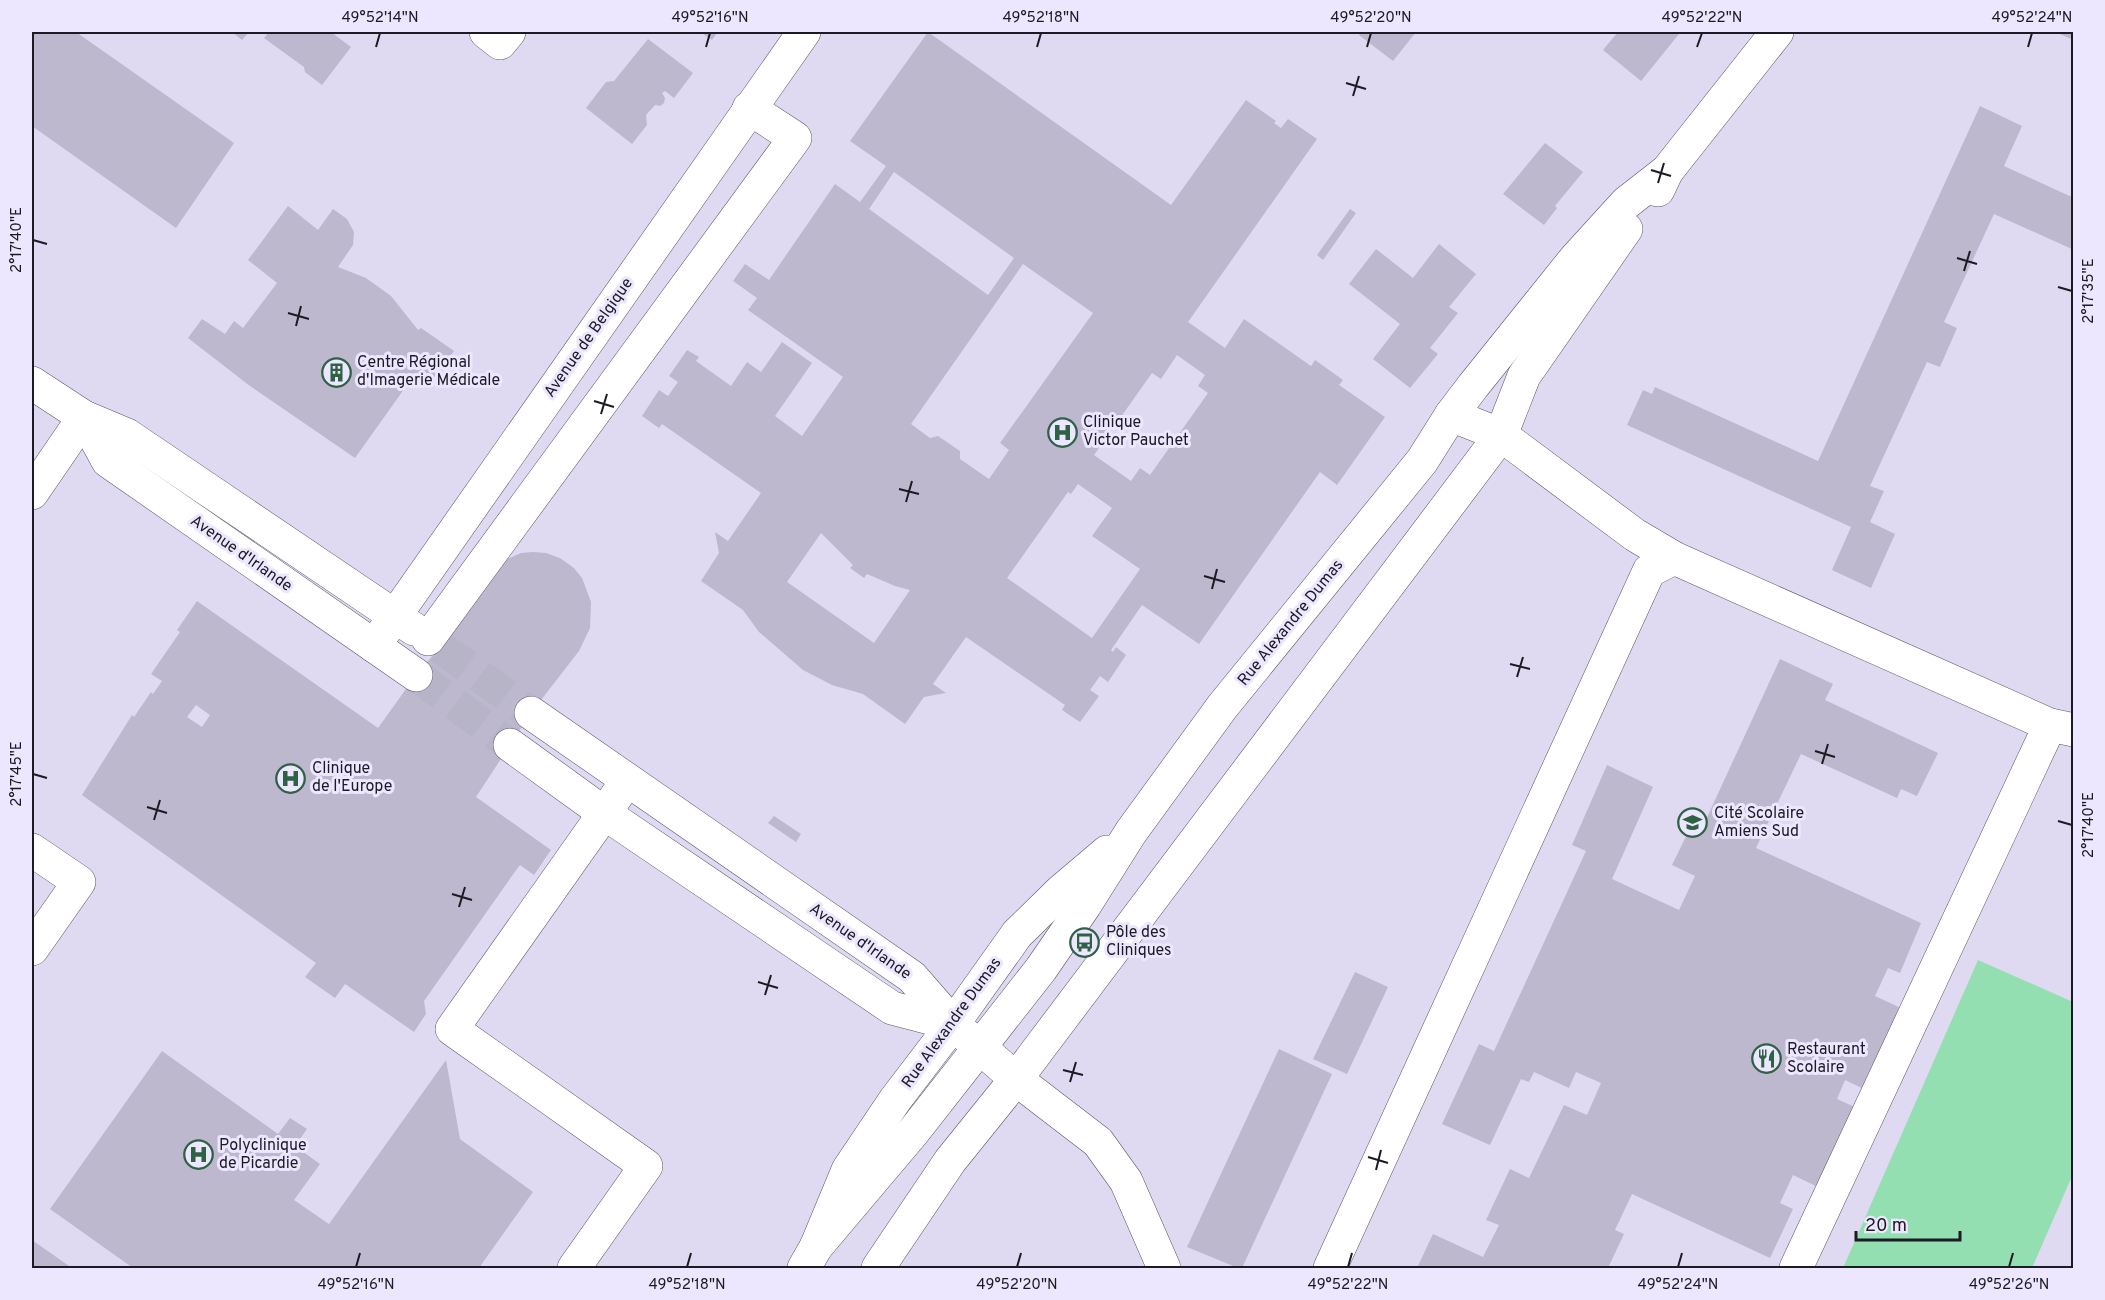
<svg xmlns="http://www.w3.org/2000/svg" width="2105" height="1300" viewBox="0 0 2105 1300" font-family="Overpass,sans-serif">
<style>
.green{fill:#93dfb2}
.building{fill:#bdb8ce;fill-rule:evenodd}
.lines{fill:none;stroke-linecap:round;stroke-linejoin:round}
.minor-tunnel{stroke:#b8b4c8;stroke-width:33;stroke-dasharray:33 16;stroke-linecap:butt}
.minor-casing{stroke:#5a5568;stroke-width:34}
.minor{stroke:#fff;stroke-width:33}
.ticks{fill:none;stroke:#1c1a22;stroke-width:2}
.labels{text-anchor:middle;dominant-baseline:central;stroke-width:6;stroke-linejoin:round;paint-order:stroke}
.street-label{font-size:16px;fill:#1c1a22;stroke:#ece7ff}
.poi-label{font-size:16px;fill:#1c1a22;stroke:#ece7ff;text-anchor:start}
.neatline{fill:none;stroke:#1c1a22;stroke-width:2}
.ticks-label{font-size:15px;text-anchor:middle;fill:#1c1a22}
</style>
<rect width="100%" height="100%" fill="#dfdaf1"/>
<path class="green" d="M1978 960 2073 1002V1174L2032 1268H1843Z"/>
<g class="building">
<path d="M32 32H76L234 143 176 228 32 126Z"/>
<path d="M232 32H249L242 40Z"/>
<path d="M269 32H331L351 47 322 85 305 72 304 67 264 38Z"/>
<path d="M700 32H715L717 33 712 40Z"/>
<path d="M928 32 1171 205 1246 100 1276 121 1274 123 1281 128 1288 119 1317 139 1188 322 1225 348 1244 319 1311 366 1315 360 1343 380 1339 385 1385 417 1337 485 1320 472 1199 644 1142 605 1111 650 1113 652 1116 647 1126 655 1108 682 1100 676 1090 690 1099 696 1080 722 1062 710 1065 705 966 637 933 684 946 693 924 697 905 724 863 694 832 685 803 670 759 632 743 610 701 581 719 553 715 532 728 541 761 493 662 424 659 428 642 416 659 390 668 396 678 382 669 376 687 350 699 357 696 361 731 386 747 362 761 372 782 342 812 363 775 416 802 436 843 377 748 310 757 298 733 281 745 264 769 280 835 184 860 202 886 166 850 141ZM894 172 1014 258 988 295 869 209ZM1023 264 1093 313 1000 443 1009 450 989 479 960 459V451L938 436 930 438 911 424ZM1177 355 1205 375 1198 386 1208 393 1150 475 1140 468 1131 481 1094 455 1152 373 1161 379ZM1078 484 1112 508 1092 536 1140 569 1092 638 1007 578 1068 492 1071 494ZM821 533 853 565 850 568 864 578 867 574 895 586 910 590 874 643 787 582Z"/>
<path d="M1361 32H1416L1393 61 1359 35Z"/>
<path d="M1618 32H1677L1679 34 1641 81 1603 50Z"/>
<path d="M2055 32H2074V40Z"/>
<path d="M648 39 693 73 674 98 665 91 662 93 665 98 664 103 660 106 655 105 646 115 647 125 632 144 586 108 606 82 614 81Z"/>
<path d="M1980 106 2022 126 2004 166 2074 198V250L1994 214 1944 322 1957 328 1940 367 1927 362 1870 486 1884 491 1870 522 1895 534 1871 588 1832 570 1851 527 1627 425 1643 390 1652 394 1655 387 1818 461Z"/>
<path d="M1545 143 1583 172 1555 206 1557 208 1544 225 1503 194Z"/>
<path d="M288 206 318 230 333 209 347 219 354 232 353 245 338 267 366 278 391 296 418 330 421 328 454 351 429 384 412 378 355 458 250 386 188 338 202 319 225 334 234 321 243 328 277 283 248 260Z"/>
<path d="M1350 209 1356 213 1323 260 1317 255Z"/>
<path d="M1439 244 1476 274 1449 307 1458 313 1430 348 1438 354 1410 388 1373 359 1400 324 1349 284 1376 249 1413 278Z"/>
<path d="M533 552 546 553 560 558 574 568 582 578 591 602 590 628 579 651 531 713 476 797 551 850 534 875 520 865 514 873 424 1001 426 1014 414 1032 345 984 335 998 305 977 316 963 82 795 132 715 134 717 151 692 153 694 162 681 151 674 180 632 177 630 197 601 378 728 416 675 440 647 498 563 521 553ZM196 705 210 715 202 727 187 717Z"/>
<path d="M1780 659 1833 684 1825 700 1938 753 1917 796 1901 789 1897 798 1801 754 1756 848 1921 923 1900 973 1888 968 1875 996 1903 1009 1866 1090 1845 1080 1837 1099 1857 1108 1820 1188 1793 1175 1780 1203 1793 1209 1770 1258 1632 1194 1615 1230 1624 1234 1608 1268H1417L1433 1234 1483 1257 1499 1225 1486 1220 1510 1169 1529 1178 1564 1105 1587 1115 1601 1083 1576 1072 1569 1088 1534 1072 1529 1082 1521 1079 1490 1145 1442 1124 1479 1044 1494 1051 1586 851 1572 845 1607 765 1653 787 1612 879 1679 910 1695 876 1672 865 1694 820 1704 824Z"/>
<path d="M774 816 801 834 796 842 768 823Z"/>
<path d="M1355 972 1388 987 1347 1074 1313 1059Z"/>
<path d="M1279 1049 1332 1074 1242 1268H1238L1187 1247Z"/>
<path d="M162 1051 278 1134 290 1118 307 1129 295 1146 320 1164 294 1200 329 1224 446 1060 460 1139 533 1192 481 1265 482 1268H133L50 1209Z"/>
<path d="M32 1240 72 1268H32Z"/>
</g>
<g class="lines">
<g class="minor-tunnel">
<path d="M440 647 531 713"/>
<path d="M416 675 510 745"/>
</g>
<defs>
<g id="minor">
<path d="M486 32 500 43 509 32"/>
<path d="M1658 190 1667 171 1777 32"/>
<path d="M32 383 84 417 127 435 414 629"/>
<path d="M1451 415 1501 435 1635 535 1674 558 2050 725 2074 730"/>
<path d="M84 417 108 461 416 675"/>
<path d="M32 493 84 417"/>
<path d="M428 639 795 138 749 108"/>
<path d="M374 646 804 32"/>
<path d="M531 713 912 977 953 1024 1016 1079 1098 1142 1126 1181 1164 1268"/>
<path d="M510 745 604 813 892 1008 953 1024"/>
<path d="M32 850 79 882 32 949"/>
<path d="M816 1247 914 1131 1041 969 1085 905 1131 832 1222 707 1422 461 1451 415 1473 386 1575 259 1626 203 1667 171"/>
<path d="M574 1268 646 1166 452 1029 627 781"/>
<path d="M804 1268 816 1247 848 1170 895 1100 953 1024 1017 934 1061 891 1107 852"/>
<path d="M878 1268 950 1161 1016 1079 1501 435 1524 376 1626 229"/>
<path d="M1330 1268 1649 571 1674 558"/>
<path d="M1796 1268 2050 725"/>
</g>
</defs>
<use href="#minor" class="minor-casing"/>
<use href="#minor" class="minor"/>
</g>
<path class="ticks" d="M376 47 380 33M706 47 710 33M1037 47 1041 33M1367 47 1371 33M1697 47 1702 33M2028 47 2032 33M1346 83 1366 89M1353 96 1359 76M1651 170 1671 176M1658 183 1664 163M33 240 47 244M1957 258 1977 264M1964 271 1970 251M2058 287 2072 291M288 313 309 319M296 326 301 306M594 401 614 407M601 414 607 394M899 489 919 494M906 502 912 481M1204 576 1225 582M1212 589 1217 569M1510 664 1530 669M1517 677 1523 657M1815 751 1835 757M1822 764 1828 744M33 774 47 778M147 807 167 813M154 820 160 800M2058 821 2072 825M452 894 472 900M459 907 465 887M758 982 778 988M765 995 771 975M1063 1070 1083 1075M1070 1082 1076 1062M1368 1157 1388 1163M1376 1170 1381 1150M356 1267 360 1253M687 1267 691 1253M1017 1267 1021 1253M1348 1267 1352 1253M1678 1267 1682 1253M2009 1267 2013 1253"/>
<defs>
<symbol id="building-ring" viewBox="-11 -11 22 22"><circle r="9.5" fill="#ece7ff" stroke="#2f6145" stroke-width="1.5"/><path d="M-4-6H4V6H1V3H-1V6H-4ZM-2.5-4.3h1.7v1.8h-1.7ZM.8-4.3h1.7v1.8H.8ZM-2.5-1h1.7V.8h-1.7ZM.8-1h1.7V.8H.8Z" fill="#2f6145"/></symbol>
<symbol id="hospital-ring" viewBox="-11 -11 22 22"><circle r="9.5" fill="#ece7ff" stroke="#2f6145" stroke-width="1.5"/><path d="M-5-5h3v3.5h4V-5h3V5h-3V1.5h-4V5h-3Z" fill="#2f6145"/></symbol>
<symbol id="school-ring" viewBox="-11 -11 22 22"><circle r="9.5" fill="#ece7ff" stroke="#2f6145" stroke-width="1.5"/><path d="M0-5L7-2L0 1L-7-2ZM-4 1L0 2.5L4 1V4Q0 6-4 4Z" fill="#2f6145"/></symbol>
<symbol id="bus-ring" viewBox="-11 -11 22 22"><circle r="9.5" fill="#ece7ff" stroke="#2f6145" stroke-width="1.5"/><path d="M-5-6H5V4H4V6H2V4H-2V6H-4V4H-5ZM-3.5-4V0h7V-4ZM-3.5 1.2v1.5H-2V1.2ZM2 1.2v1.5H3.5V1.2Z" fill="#2f6145"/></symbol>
<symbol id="restaurant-ring" viewBox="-11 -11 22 22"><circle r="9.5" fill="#ece7ff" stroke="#2f6145" stroke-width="1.5"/><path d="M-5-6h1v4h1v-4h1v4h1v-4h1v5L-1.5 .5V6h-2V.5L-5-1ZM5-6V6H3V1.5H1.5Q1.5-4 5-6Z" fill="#2f6145"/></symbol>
</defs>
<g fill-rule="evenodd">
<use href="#building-ring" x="320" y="356" width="33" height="33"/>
<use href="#hospital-ring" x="1046" y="416" width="33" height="33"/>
<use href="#hospital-ring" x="274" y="762" width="33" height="33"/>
<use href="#school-ring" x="1676" y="806" width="33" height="33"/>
<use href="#bus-ring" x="1068" y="926" width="33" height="33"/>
<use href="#restaurant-ring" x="1750" y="1042" width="33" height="33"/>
<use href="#hospital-ring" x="182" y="1138" width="33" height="33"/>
</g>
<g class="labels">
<g class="street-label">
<text transform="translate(589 338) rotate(-55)">Avenue de Belgique</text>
<text transform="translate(241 554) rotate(35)">Avenue d'Irlande</text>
<text transform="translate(1291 623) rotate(-51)">Rue Alexandre Dumas</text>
<text transform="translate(860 942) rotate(35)">Avenue d'Irlande</text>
<text transform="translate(952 1023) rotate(-54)">Rue Alexandre Dumas</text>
</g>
<g class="poi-label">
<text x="357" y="363">Centre Régional<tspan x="357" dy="18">d'Imagerie Médicale</tspan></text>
<text x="1083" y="423">Clinique<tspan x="1083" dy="18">Victor Pauchet</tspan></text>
<text x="312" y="769">Clinique<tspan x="312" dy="18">de l'Europe</tspan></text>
<text x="1714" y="814">Cité Scolaire<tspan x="1714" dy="18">Amiens Sud</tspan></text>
<text x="1106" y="933">Pôle des<tspan x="1106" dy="18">Cliniques</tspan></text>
<text x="1787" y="1050">Restaurant<tspan x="1787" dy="18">Scolaire</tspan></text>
<text x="219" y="1146">Polyclinique<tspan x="219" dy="18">de Picardie</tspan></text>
</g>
</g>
<rect width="2105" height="1300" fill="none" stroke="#ece7ff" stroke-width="66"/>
<path d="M1856 1231v9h104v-9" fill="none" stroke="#1c1a22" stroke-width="3"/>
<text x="1865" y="1231" font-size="18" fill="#1c1a22" stroke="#ece7ff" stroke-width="4.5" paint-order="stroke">20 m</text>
<rect x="33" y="33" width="2039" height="1234" class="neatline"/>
<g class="ticks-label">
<text x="380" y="22">49°52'14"N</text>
<text x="710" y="22">49°52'16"N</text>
<text x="1041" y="22">49°52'18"N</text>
<text x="1371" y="22">49°52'20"N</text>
<text x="1702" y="22">49°52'22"N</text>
<text x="2032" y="22">49°52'24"N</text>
<text transform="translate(16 240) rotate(-90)" y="5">2°17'40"E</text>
<text transform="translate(2088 291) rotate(-90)" y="5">2°17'35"E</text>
<text transform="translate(16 774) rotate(-90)" y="5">2°17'45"E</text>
<text transform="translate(2088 825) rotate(-90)" y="5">2°17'40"E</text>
<text x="356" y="1289">49°52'16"N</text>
<text x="687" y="1289">49°52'18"N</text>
<text x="1017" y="1289">49°52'20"N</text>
<text x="1348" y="1289">49°52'22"N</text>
<text x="1678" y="1289">49°52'24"N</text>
<text x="2009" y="1289">49°52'26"N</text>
</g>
</svg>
